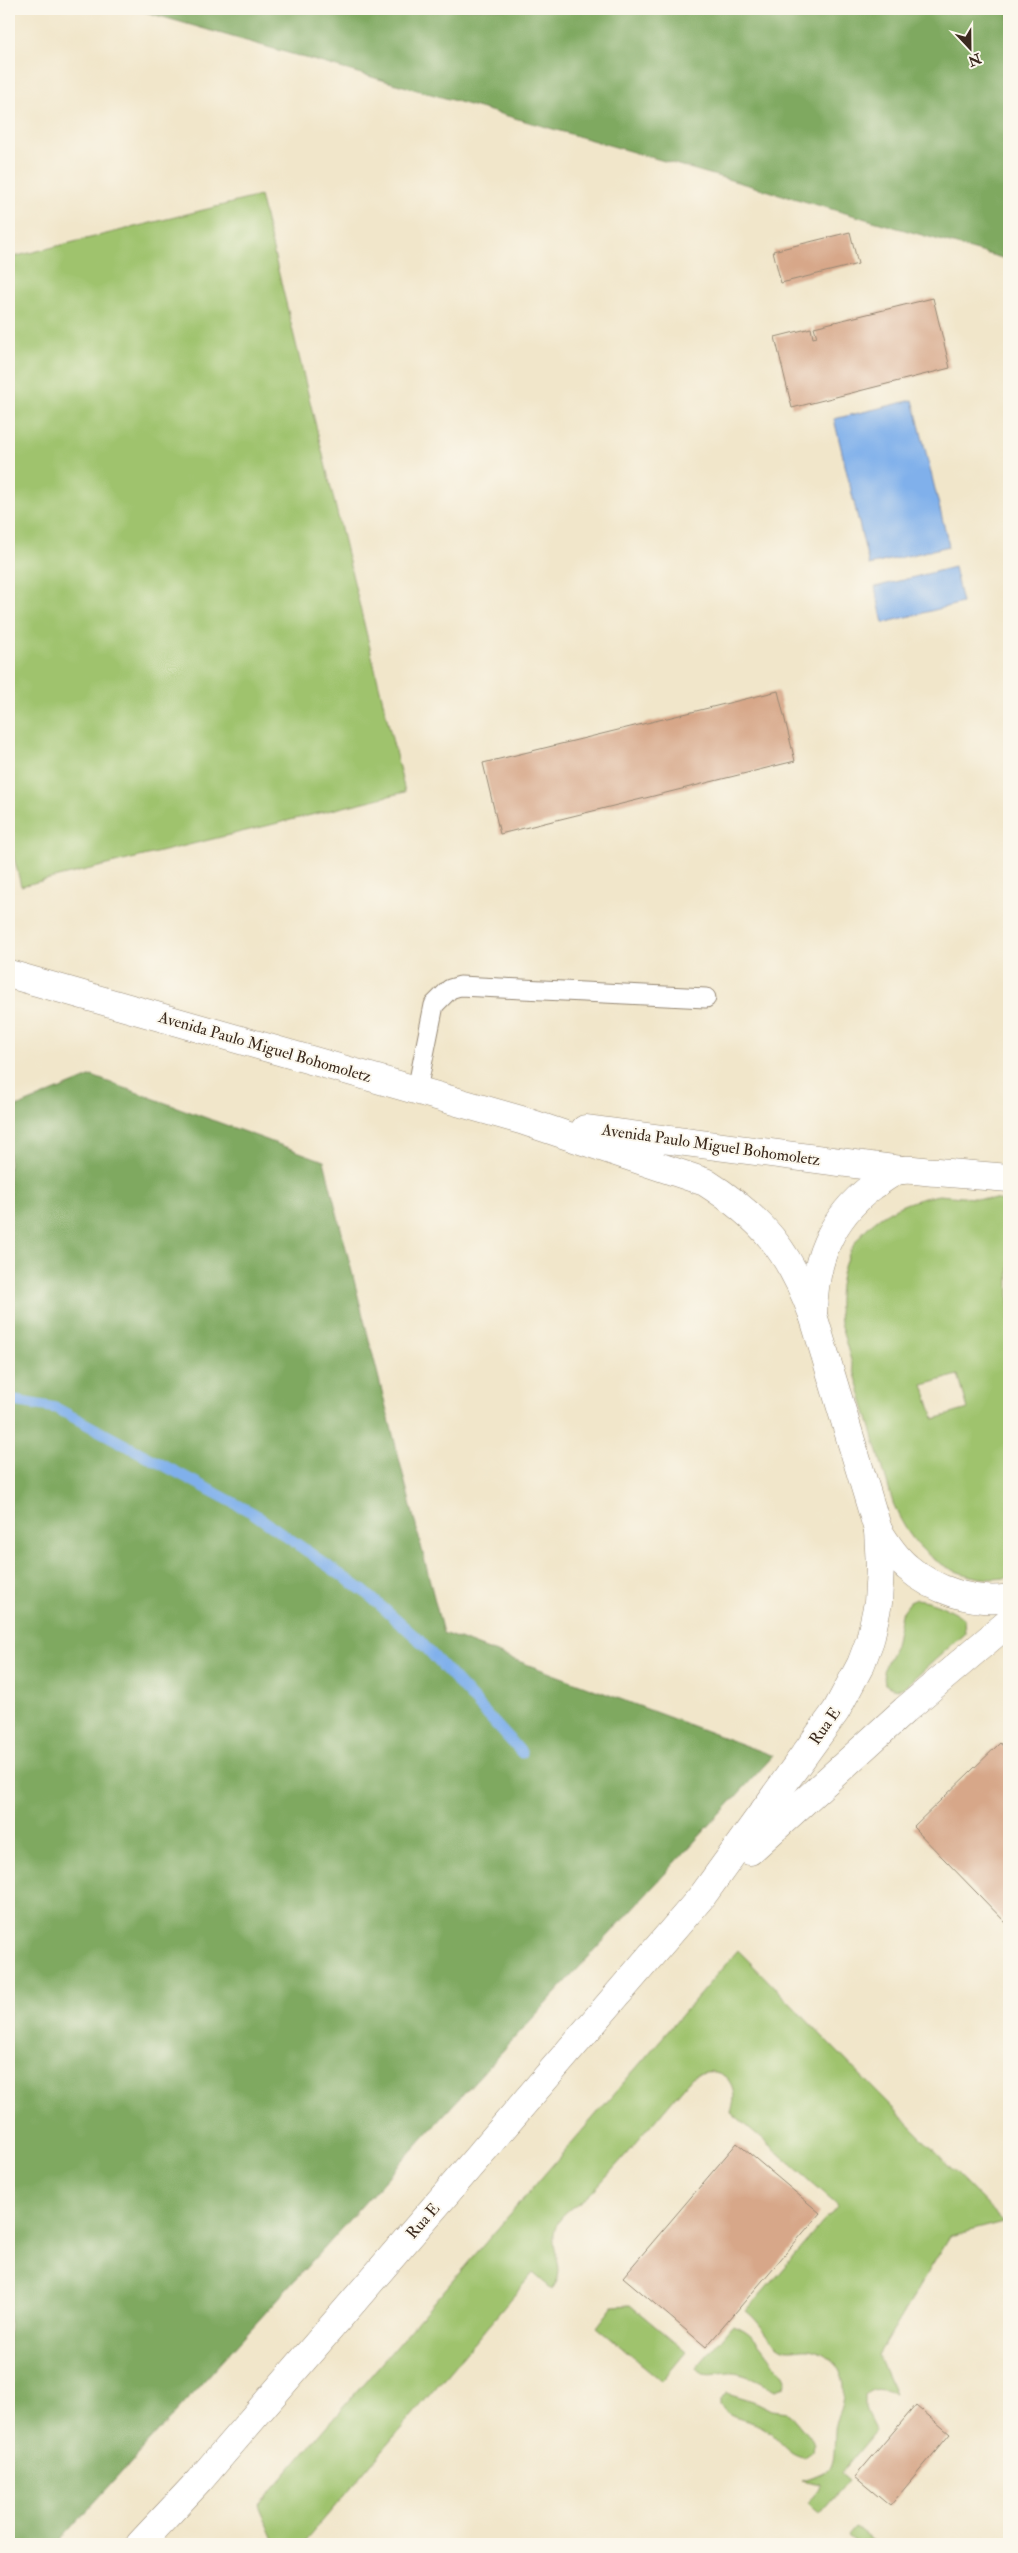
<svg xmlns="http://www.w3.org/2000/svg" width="1018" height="2553" viewBox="0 0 1018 2553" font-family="'IM FELL Double Pica',serif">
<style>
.green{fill:#9fc36d;stroke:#6d7646;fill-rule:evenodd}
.forest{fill:#7fa960;stroke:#5d6a3f}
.water{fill:#80b0eb;stroke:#5e6d84}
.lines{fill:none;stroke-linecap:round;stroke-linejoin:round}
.stream{stroke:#80b0eb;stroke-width:11}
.building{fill:#d7a789}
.service-casing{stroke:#968874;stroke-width:21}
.minor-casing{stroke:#968874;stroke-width:29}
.tertiary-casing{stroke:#968874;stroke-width:29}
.service{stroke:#fff;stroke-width:19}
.minor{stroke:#fff;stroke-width:28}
.tertiary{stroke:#fff;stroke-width:28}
.labels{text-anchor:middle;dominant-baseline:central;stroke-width:4;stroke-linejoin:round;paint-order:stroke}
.street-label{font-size:16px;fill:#3b2a1e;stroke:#fbf7ec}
</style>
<rect width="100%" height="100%" fill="#fbf7ec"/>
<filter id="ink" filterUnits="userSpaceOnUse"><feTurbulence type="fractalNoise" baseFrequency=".02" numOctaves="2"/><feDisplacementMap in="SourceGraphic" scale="10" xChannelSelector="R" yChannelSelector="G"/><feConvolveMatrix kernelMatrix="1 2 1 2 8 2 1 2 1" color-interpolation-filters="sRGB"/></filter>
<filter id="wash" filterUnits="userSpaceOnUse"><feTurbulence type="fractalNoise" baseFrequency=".0096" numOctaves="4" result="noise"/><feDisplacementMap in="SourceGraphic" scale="20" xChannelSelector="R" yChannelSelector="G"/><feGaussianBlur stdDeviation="1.12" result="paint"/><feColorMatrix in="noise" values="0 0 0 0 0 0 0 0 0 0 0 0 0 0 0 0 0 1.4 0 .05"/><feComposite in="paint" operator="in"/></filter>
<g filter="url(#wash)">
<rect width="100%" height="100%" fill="#f1e6ca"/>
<g class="green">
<path d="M260 196 405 792 21 886 9 837V258Z"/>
<path d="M939 1195 1009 1201V1577C997 1580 983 1579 971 1576 931 1566 908 1540 893 1503L840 1323C832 1250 868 1207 939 1195ZM958 1375 968 1409 934 1419 923 1385Z"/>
<path d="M917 1599C932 1601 953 1609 964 1619L965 1633 905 1687C897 1690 892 1689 885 1684L883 1671 895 1645 901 1614 910 1602Z"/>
<path d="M738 1950 1004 2222 950 2236 878 2355 895 2393C883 2390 874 2386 865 2395V2409L876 2431 841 2473 849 2480 820 2514 808 2503 820 2488V2484L801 2480C838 2470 833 2465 835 2432 835 2421 841 2413 843 2402 849 2378 834 2352 809 2349 799 2348 787 2353 779 2347 770 2342 760 2321 746 2311L838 2205 731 2112C742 2083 720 2061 692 2077 660 2114 628 2154 594 2190 584 2201 567 2208 559 2220 543 2247 571 2266 552 2289L533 2273 303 2544H276L259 2505Z"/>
<path d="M630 2305 686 2352 662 2381 597 2327 613 2306Z"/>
<path d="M733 2325C759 2333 765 2358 784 2374L786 2380 784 2387 775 2390C762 2383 749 2375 734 2373 723 2372 701 2380 696 2368Z"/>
<path d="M727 2393 754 2401 772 2410 788 2412 811 2439 813 2444 812 2452 805 2457C787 2456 778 2436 764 2428 749 2419 730 2421 720 2406V2400Z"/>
<path d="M855 2527 876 2544H857L847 2536Z"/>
</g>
<g class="forest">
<path d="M135 9H1009V260Z"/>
<path d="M92 1076 324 1161 443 1633 773 1756 430 2130 57 2544H9V1110Z"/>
</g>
<g class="water">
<path d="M913 400 949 546 869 565 834 419Z"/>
<path d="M954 567 962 603 883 623 875 587Z"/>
</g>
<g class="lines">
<path class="stream" d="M9 1400 56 1408 253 1513 365 1592 418 1639 522 1753"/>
</g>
<g id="blocks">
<g class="building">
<path d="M850 232 858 264 781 283 773 251Z"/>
<path d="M933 298 950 368 792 408 775 337 811 328 813 338 817 337 814 327Z"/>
<path d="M778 691 795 761 500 834 483 763Z"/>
<path d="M1000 1743 1009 1753V1926L913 1827Z"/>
<path d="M737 2143 820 2213 706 2347 623 2277Z"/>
<path d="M916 2405 950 2434 890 2506 855 2477Z"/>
</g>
</g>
</g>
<g filter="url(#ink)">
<use href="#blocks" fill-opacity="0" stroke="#968874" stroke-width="1"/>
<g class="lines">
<defs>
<path id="service" d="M417 1090 434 1005 450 989 460 986 706 998"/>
<g id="minor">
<path d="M9 974 521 1120 705 1182C763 1219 789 1251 813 1315"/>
<path d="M585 1129 901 1170"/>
<path d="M750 1851 905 1710 1009 1622"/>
<path d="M140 2544 199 2481 703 1895 836 1711 861 1664 870 1640 878 1603 880 1567 878 1530"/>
</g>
<path id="tertiary" d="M1009 1178C985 1176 961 1174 937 1172 926 1172 914 1169 903 1170 893 1170 881 1181 873 1186 829 1219 814 1262 813 1315L878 1530C886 1543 895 1557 907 1567 933 1590 975 1604 1009 1598"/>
</defs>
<use href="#service" class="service-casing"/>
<use href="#minor" class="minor-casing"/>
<use href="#tertiary" class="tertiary-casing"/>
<use href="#service" class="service"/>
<use href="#minor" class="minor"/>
<use href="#tertiary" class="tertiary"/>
</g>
</g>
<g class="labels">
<g class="street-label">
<text transform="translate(265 1047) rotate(16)">Avenida Paulo Miguel Bohomoletz</text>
<text transform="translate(711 1145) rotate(8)">Avenida Paulo Miguel Bohomoletz</text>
<text transform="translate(825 1726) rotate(-55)">Rua E</text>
<text transform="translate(423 2221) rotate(-49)">Rua E</text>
</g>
</g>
<rect width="1018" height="2553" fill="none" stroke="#fbf7ec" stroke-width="30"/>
<g transform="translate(970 48) rotate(158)" stroke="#fbf7ec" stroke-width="4" paint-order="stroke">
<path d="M0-4L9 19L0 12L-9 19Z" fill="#3b2a1e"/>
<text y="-8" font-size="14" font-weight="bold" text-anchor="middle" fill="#3b2a1e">N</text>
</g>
</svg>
